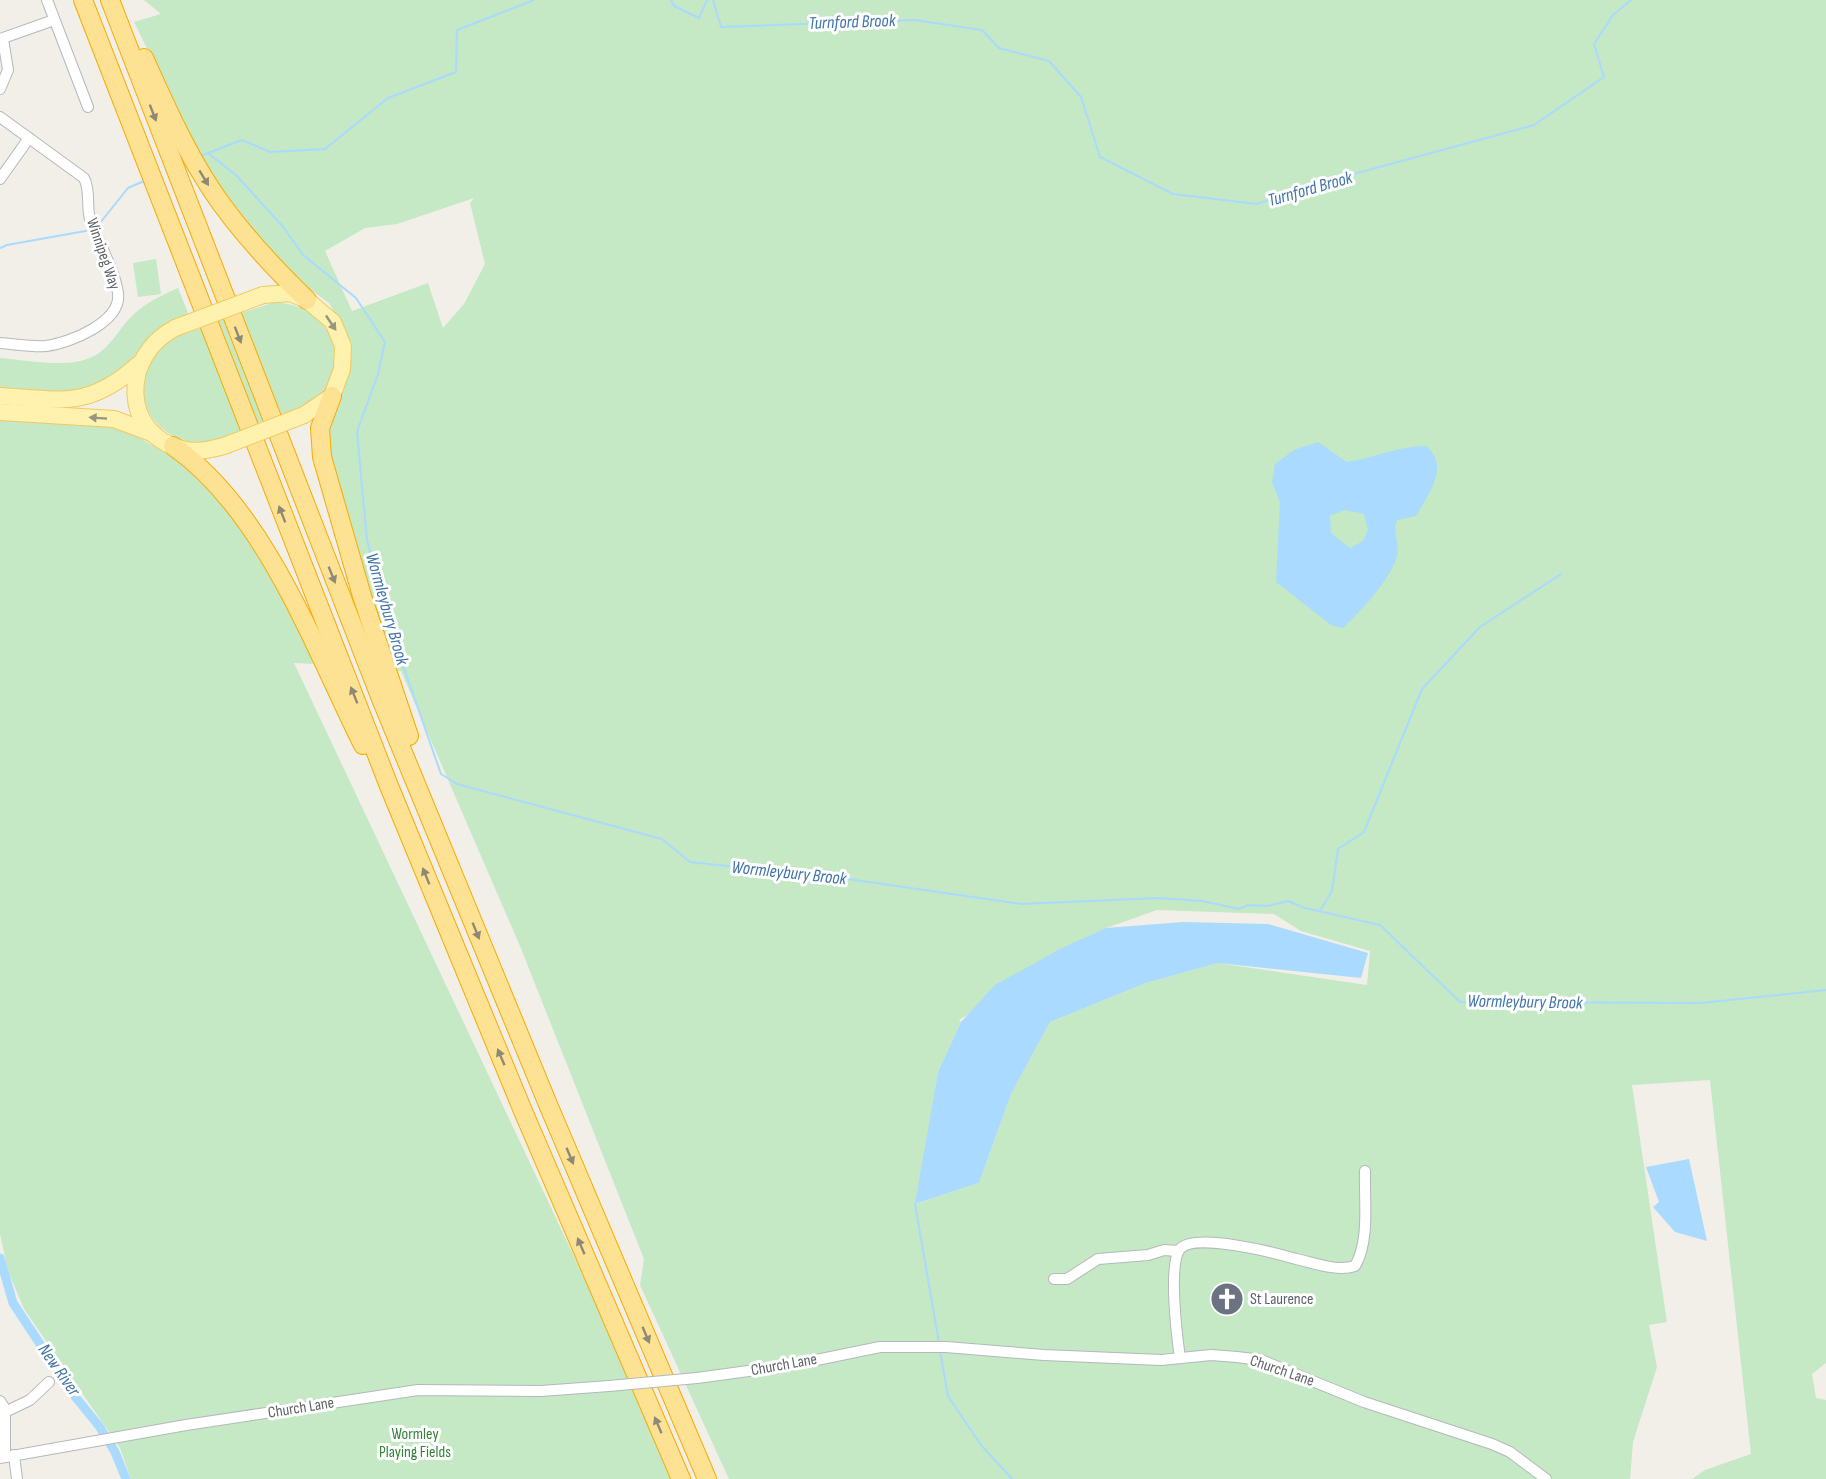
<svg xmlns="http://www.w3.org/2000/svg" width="1826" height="1479" viewBox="0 0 1826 1479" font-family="'Sofia Sans Condensed',sans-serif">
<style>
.green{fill:#c5e8c5;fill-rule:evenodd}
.water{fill:#aadaff;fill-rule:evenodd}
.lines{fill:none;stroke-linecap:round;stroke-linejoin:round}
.stream{stroke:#aadaff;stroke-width:2}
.canal{stroke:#aadaff;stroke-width:9}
.street-casing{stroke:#b5b8bc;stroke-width:12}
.primary-casing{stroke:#f2c960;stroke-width:18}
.highway-casing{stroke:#f9ab00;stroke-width:20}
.street{stroke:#fff;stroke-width:10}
.primary{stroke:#fff2af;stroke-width:16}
.highway{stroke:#fde293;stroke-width:18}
.street-bridge-casing{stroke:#b5b8bc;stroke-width:12;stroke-linecap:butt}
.primary-bridge-casing{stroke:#f2c960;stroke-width:18;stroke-linecap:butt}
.street-bridge{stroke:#fff;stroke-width:10}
.primary-bridge{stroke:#fff2af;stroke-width:16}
.oneway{fill:#8e8975}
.oneway2{fill:#979581}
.labels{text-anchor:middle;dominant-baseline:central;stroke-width:6;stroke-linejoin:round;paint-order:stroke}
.street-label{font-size:16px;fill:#5f6368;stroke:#fff}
.worship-label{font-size:16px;fill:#5b616d;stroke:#fff;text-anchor:start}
.park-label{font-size:16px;fill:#348238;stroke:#fff}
.water-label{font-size:18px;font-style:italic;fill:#4174aa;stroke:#fff}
</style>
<rect width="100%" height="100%" fill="#f1efe8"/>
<g class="green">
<path d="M144 0H1826V1363L1812 1374 1816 1398 1826 1400V1479H1692L1705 1470 1751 1454 1710 1080 1632 1085 1667 1322 1649 1325 1657 1367 1633 1442 1630 1479H729L640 1285 644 1259 520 946 401 671 390 670 329 462 328 422 347 376 352 343 329 303 303 284 255 234 218 186 192 140 134 22 161 14ZM474 198 470 203 485 264 464 304 443 328 428 283 352 311 325 251 365 228 397 224ZM1157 910 1274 914 1301 931 1370 951 1367 985 1218 963 1146 983 1050 1022 1011 1094 979 1183 916 1204 938 1072 961 1022 959 1020 1106 928Z"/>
<path d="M156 259 161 294 138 297 133 263Z"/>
<path d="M178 288 188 313 152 334 127 365 104 383 60 394 0 388V358C28 360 66 369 92 357 110 349 118 330 131 317 145 303 160 296 178 288Z"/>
<path d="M272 303C319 300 355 351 323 391 312 405 295 410 279 416L239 314Z"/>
<path d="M224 317 263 421 253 425 213 321Z"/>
<path d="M203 328 242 431C232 435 219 443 208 443 156 446 121 392 158 350 170 337 187 333 203 328Z"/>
<path d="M0 420 111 427 128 432 154 446 193 469 208 483 264 563 317 664 294 663 612 1337 674 1479H131L120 1448 24 1309 8 1271 0 1234Z"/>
</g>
<g class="water">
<path d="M1318 442 1347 462C1374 458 1398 446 1426 446 1451 467 1428 494 1416 516L1397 520C1392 533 1400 543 1397 556 1392 578 1359 613 1343 628L1331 625 1276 582 1280 502 1272 482 1275 464 1294 450ZM1344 510 1364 514 1368 530 1363 541 1350 548 1331 533 1330 516Z"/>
<path d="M1183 922 1268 924 1368 953 1361 978 1218 963 1146 983 1050 1022 1011 1094 979 1183 915 1204 938 1072 961 1022 995 985 1062 948 1106 928Z"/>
<path d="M1689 1159 1707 1241 1675 1232 1653 1207 1659 1202 1646 1167Z"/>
</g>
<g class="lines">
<g class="stream">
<path d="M671 0 674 6 699 18 707 0"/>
<path d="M713 0 721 27 915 20 982 30 999 48 1049 61 1081 97 1100 157 1173 194 1257 204 1313 185 1534 125 1604 77 1594 44 1613 15 1631 0"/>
<path d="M208 153 237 176 284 228 303 255 356 298 385 342 378 374 357 432 367 540 393 637 441 774 457 784 662 839 690 862 848 879 1022 904 1158 898 1202 901 1239 909 1248 905 1268 906 1288 901 1305 908 1380 925 1460 1002 1701 1003 1826 990"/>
<path d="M200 156 242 140 270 152 325 149 388 98 456 72 457 30 534 0"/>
<path d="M96 228 128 188 144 181"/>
<path d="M0 248 7 245 91 230"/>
<path d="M1321 909 1332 891 1338 849 1364 832 1422 689 1480 627 1561 574"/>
<path d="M915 1204 939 1343"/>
<path d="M940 1351 948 1396 981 1445 1012 1479"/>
</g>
<path class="canal" d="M0 1258 13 1303 73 1394 99 1426 115 1452 126 1479"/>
<defs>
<g id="street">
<path d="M47 0 88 107"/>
<path d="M0 39 54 20"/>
<path d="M0 89 8 70 3 39"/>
<path d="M0 117 84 178C91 192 86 205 90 219 98 243 114 267 118 293 122 322 70 343 46 346 31 347 15 344 0 343"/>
<path d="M0 179 29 138"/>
<path d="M1054 1279H1067L1098 1259 1148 1255 1164 1250 1178 1251"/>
<path d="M1180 1358C1177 1337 1168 1264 1180 1249 1194 1232 1276 1253 1296 1259 1315 1263 1337 1272 1355 1266 1370 1241 1364 1200 1365 1171"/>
<path d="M697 1378 792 1365 880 1347H946L1044 1355 1161 1360 1211 1355 1237 1357 1261 1360 1364 1402 1492 1444 1510 1452 1546 1479"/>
<path d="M0 1401 5 1409V1457"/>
<path d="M5 1412 30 1400 49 1382"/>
<path d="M14 1455 17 1479"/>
<path d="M0 1458 186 1425 418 1390 541 1391 609 1386"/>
</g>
<g id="primary">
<path d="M263 295 290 293 307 300 333 322 343 346 342 369 332 396 304 415"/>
<path d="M175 328C121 356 121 434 182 449 196 453 209 450 224 446"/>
<path d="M0 396C62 400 89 409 139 364"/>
<path d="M0 412 114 419 154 434"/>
</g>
<g id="highway">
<path d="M83 0 389 786 523 1111 681 1479"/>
<path d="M110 0 381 699 547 1102 707 1479"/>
<path d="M144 58C164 102 184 148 211 189 238 230 272 266 307 300"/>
<path d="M332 396 320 428 322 457 362 596 409 736"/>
<path d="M173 446C265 510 314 647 363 745"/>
</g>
</defs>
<use href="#street" class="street-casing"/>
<use href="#primary" class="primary-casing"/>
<use href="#highway" class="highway-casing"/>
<use href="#street" class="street"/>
<use href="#primary" class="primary"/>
<use href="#highway" class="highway"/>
<defs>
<path id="street-bridge" d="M609 1386 697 1378"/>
<g id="primary-bridge">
<path d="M175 328 263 295"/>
<path d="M224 446 304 415"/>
</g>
</defs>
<use href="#street-bridge" class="street-bridge-casing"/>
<use href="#primary-bridge" class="primary-bridge-casing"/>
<use href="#street-bridge" class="street-bridge"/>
<use href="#primary-bridge" class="primary-bridge"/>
</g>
<defs><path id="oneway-solid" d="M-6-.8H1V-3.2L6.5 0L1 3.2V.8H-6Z" transform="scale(1.5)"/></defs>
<g class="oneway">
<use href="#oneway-solid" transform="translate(153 113) rotate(69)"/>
<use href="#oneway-solid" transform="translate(204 178) rotate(59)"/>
<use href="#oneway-solid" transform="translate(238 335) rotate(69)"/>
<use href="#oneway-solid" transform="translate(282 514) rotate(-111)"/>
<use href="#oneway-solid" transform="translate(332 575) rotate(68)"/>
<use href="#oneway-solid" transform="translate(354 695) rotate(-112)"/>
<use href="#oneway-solid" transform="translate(426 876) rotate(-112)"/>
<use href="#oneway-solid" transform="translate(476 931) rotate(68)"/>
<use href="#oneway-solid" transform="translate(501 1057) rotate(-113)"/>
<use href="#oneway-solid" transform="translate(570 1156) rotate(67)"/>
<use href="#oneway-solid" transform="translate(581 1246) rotate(-113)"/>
<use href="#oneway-solid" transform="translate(646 1335) rotate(67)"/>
<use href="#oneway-solid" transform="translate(658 1425) rotate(-113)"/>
</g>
<g class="oneway2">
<use href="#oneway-solid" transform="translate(331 323) rotate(56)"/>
<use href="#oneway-solid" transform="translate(98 418) rotate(-176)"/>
</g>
<defs>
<symbol id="church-disc" viewBox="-11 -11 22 22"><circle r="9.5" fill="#6b7280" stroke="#fff"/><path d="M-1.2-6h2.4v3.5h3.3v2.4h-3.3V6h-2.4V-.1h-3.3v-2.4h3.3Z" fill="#fff"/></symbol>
</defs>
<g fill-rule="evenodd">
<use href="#church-disc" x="1208" y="1280" width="38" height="38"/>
</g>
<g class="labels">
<g class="street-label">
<text transform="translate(103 254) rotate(71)">Winnipeg Way</text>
<text transform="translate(784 1365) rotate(-10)">Church Lane</text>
<text transform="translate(1282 1371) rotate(19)">Church Lane</text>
<text transform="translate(301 1408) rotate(-9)">Church Lane</text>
</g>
<g class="worship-label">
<text x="1250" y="1299">St Laurence</text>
</g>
<g class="park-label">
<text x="415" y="1434">Wormley<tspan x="415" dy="18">Playing Fields</tspan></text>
</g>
<g class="water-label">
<text transform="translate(852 22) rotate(-2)">Turnford Brook</text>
<text transform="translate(1310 189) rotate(-16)">Turnford Brook</text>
<text transform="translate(387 609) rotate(74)">Wormleybury Brook</text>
<text transform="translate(789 873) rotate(6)">Wormleybury Brook</text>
<text transform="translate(1525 1002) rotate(1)">Wormleybury Brook</text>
<text transform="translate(59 1370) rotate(55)">New River</text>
</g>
</g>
</svg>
